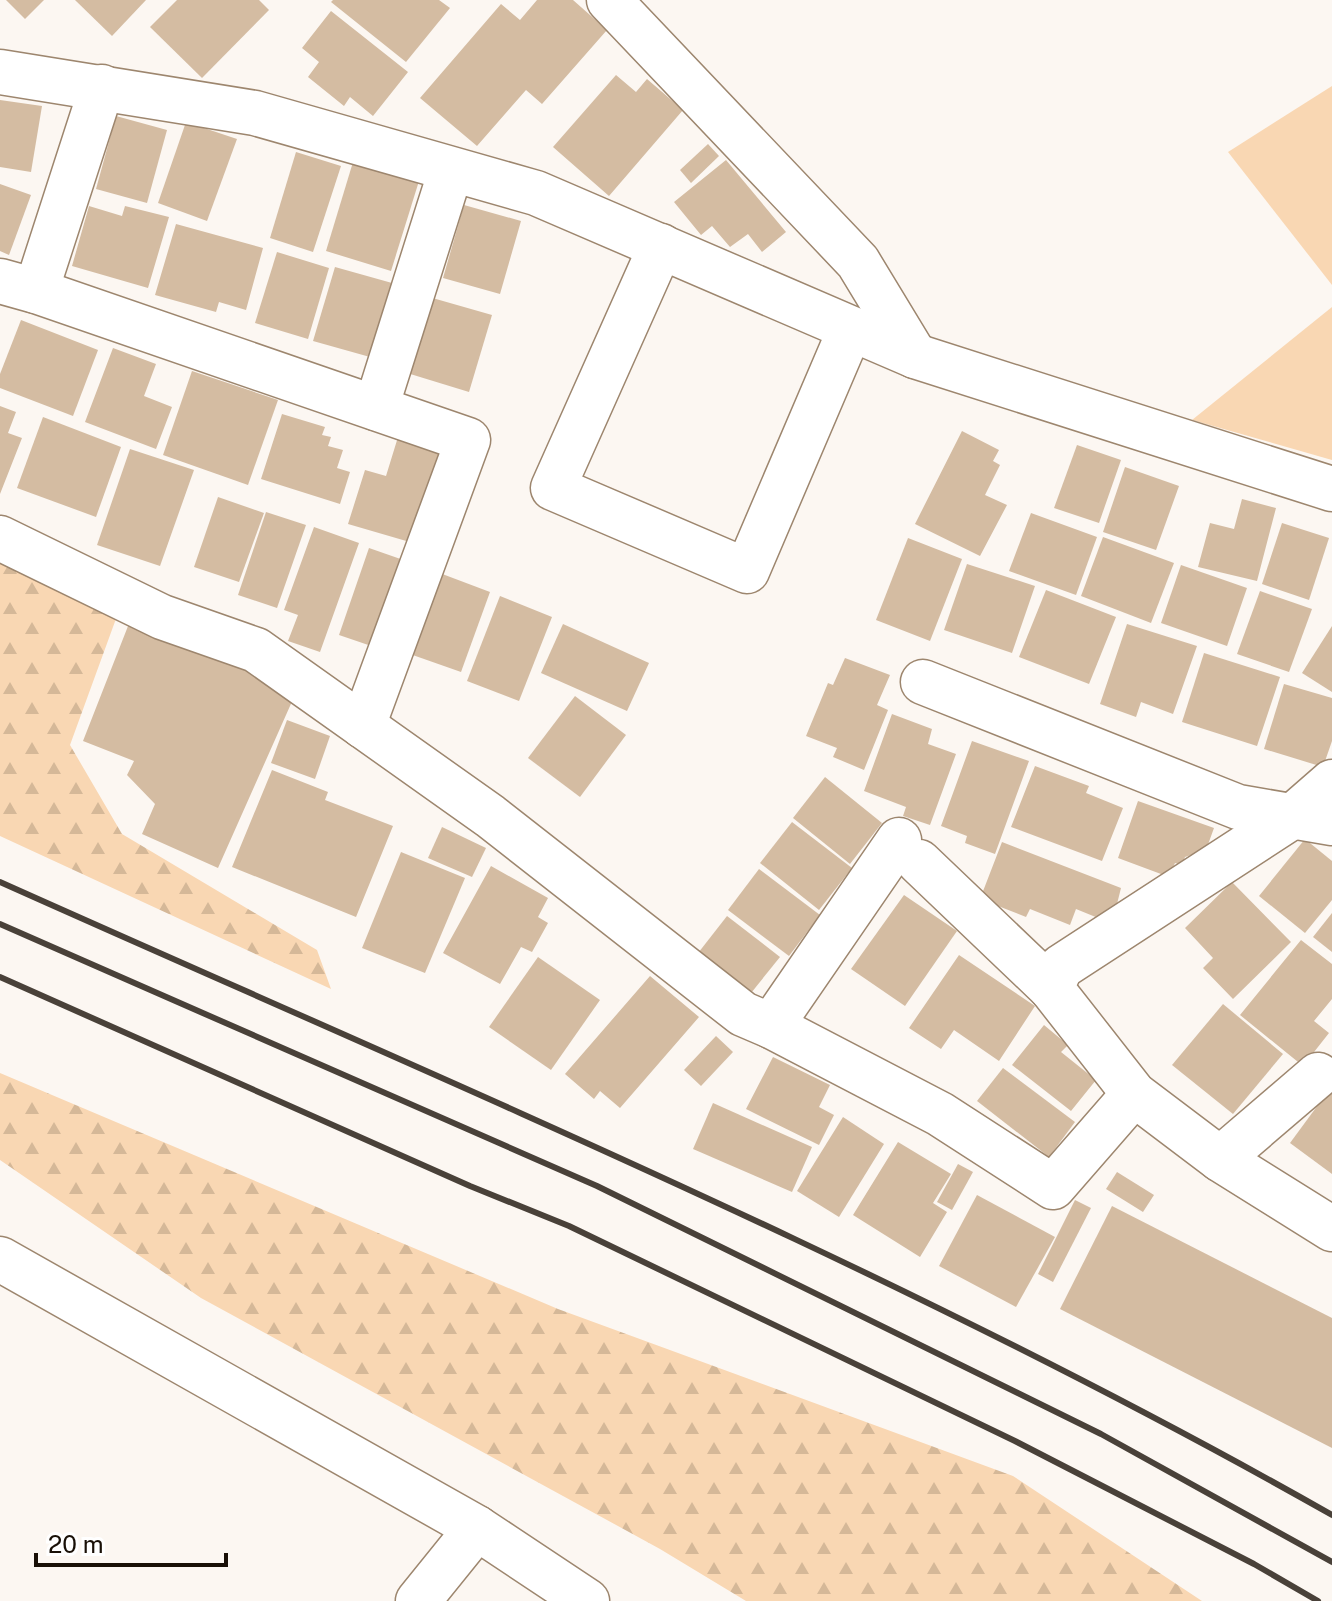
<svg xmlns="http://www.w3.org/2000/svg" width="1332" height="1601" viewBox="0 0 1332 1601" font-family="'Public Sans',sans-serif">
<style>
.grass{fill:#f9d7b3}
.forest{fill:url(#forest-firs)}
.building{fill:#d4bca2}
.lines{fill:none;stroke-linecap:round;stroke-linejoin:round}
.minor-casing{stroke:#9d866e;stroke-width:47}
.minor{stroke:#fff;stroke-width:44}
.rail{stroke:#494139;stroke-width:6}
</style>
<defs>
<pattern id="forest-firs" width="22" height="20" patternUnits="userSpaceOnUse" patternTransform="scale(2)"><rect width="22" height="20" fill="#f9d7b3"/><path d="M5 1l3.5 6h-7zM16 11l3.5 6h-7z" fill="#d5b898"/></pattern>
</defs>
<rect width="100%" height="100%" fill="#fcf7f2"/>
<g class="grass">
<path d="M1332 86V285L1228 152Z"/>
<path d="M1332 307V460L1192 420Z"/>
</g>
<g class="forest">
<path d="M0 561 117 616 70 745 122 834 317 950 331 989 0 836Z"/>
<path d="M0 1073 558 1309 1013 1476 1202 1601H746L660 1549 201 1298 0 1160Z"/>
</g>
<g class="building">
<path d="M6 0H44L25 19Z"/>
<path d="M75 0H146L112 36Z"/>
<path d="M177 0H259L269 10 202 78 150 27Z"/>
<path d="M333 0H439L450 8 406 62 331 2Z"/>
<path d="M537 0H573L607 30 542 104 526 90 477 146 420 98 501 4 520 20Z"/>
<path d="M331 11 408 72 373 116 350 97 344 106 308 77 319 62 302 48Z"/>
<path d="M616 75 636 92 647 79 683 110 609 196 553 147Z"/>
<path d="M0 100 42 106 31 172 0 167Z"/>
<path d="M116 116 167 130 147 203 96 189Z"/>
<path d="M186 122 237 139 207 221 158 203Z"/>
<path d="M708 144 719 156 691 183 680 170Z"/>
<path d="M296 152 341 166 313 252 270 238Z"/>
<path d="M726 160 786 232 762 252 748 234 730 247 712 226 701 235 674 202Z"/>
<path d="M353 162 419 181 391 271 326 251Z"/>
<path d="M0 184 31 195 9 255 0 251Z"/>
<path d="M464 205 521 221 500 294 443 278Z"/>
<path d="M89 206 122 216 125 206 169 217 148 288 72 266Z"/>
<path d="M176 224 263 248 246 310 219 302 216 312 155 295Z"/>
<path d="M277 252 329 268 308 339 255 323Z"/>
<path d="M335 267 392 283 370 357 313 341Z"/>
<path d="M429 297 492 315 469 392 407 373Z"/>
<path d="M21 320 98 350 73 416 0 388V374Z"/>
<path d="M113 348 156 364 144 396 172 407 156 449 85 422Z"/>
<path d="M192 371 278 400 248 485 163 455Z"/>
<path d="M0 406 16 412 8 433 22 438 0 494Z"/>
<path d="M282 414 325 427 322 435 331 437 328 446 343 450 337 468 350 472 340 504 261 479Z"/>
<path d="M43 417 121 447 96 517 17 488Z"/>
<path d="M962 431 999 450 993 461 1000 465 985 495 1007 505 980 556 915 524Z"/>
<path d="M398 437 448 451 420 545 348 524 365 470 386 476Z"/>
<path d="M1077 445 1121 460 1099 523 1054 508Z"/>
<path d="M130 449 194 470 160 566 97 545Z"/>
<path d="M1125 467 1179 486 1156 550 1103 532Z"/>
<path d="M218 497 264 513 239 582 194 567Z"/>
<path d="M1242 499 1276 508 1257 581 1198 567 1210 523 1234 529Z"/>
<path d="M266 512 306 525 277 608 238 595Z"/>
<path d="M1031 513 1097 537 1076 595 1009 571Z"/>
<path d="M1282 523 1329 538 1309 600 1262 584Z"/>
<path d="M314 527 359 543 320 652 288 641 298 615 284 610Z"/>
<path d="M1103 537 1174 563 1151 623 1081 596Z"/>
<path d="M908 538 962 559 930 641 876 620Z"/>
<path d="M369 548 412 563 383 650 339 635Z"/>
<path d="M967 564 1035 586 1012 653 944 630Z"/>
<path d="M1181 565 1247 588 1227 646 1161 623Z"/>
<path d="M437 572 490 592 461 672 407 653Z"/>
<path d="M1046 590 1116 617 1089 684 1019 657Z"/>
<path d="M1260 591 1312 609 1289 672 1237 654Z"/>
<path d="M500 596 552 617 519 701 467 681Z"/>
<path d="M130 621 268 675 294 697 218 868 142 834 155 804 127 775 134 761 83 741Z"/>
<path d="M563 624 649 663 627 711 541 673Z"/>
<path d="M1127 624 1197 646 1173 714 1141 702 1136 717 1100 704Z"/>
<path d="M1332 626V692L1302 673Z"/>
<path d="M1204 653 1280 677 1257 746 1182 722Z"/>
<path d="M845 658 890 675 877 705 888 710 864 770 833 757 837 748 806 736 828 683 833 685Z"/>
<path d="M1284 684 1332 698V741L1323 767 1264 749Z"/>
<path d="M575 696 626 735 580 797 528 758Z"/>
<path d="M892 714 932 729 928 744 956 754 930 825 903 816 906 807 864 791Z"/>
<path d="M287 720 330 736 315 779 271 763Z"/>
<path d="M972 741 1029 761 995 854 965 843 967 836 941 826Z"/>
<path d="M1035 766 1089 786 1086 793 1123 808 1102 861 1011 827Z"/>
<path d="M272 770 328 792 325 800 393 826 356 917 232 867Z"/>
<path d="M825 777 882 823 850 864 793 818Z"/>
<path d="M1138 801 1214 828 1206 850 1185 857 1182 865 1175 863 1169 877 1118 858Z"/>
<path d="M792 822 852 868 819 910 760 863Z"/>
<path d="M442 827 486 848 472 877 428 858Z"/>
<path d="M1305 839 1332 861V900L1305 933 1259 896Z"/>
<path d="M1002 842 1121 888 1115 912 1103 920 1076 909 1070 925 1030 909 1026 917 980 899Z"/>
<path d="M401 852 465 878 425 973 362 948Z"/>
<path d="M491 866 548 898 538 917 548 923 532 952 521 947 500 984 443 953Z"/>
<path d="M759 869 820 915 789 956 728 910Z"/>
<path d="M1232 882 1291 942 1233 999 1203 968 1213 958 1185 928Z"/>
<path d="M904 895 957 931 905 1006 851 969Z"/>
<path d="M1332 913V952L1313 937Z"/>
<path d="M727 916 780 957 747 998 695 957Z"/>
<path d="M1301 940 1332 964V999L1314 1021 1329 1033 1303 1066 1240 1015Z"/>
<path d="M959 955 1035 1006 999 1061 954 1030 941 1049 909 1028Z"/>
<path d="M538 957 600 1000 551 1070 489 1027Z"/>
<path d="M650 976 699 1017 620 1108 600 1091 594 1099 565 1074Z"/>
<path d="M1223 1004 1283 1054 1233 1114 1172 1065Z"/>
<path d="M1044 1025 1068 1045 1061 1052 1096 1080 1071 1111 1012 1065Z"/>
<path d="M716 1036 733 1052 701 1086 684 1070Z"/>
<path d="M773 1057 830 1085 819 1107 834 1115 819 1145 746 1109Z"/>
<path d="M1003 1068 1075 1122 1049 1157 977 1101Z"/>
<path d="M1329 1090 1332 1093V1174L1290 1143Z"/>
<path d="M713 1103 812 1147 792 1192 693 1149Z"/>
<path d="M843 1117 884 1144 839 1217 797 1191Z"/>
<path d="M898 1142 951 1174 933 1203 947 1212 920 1257 853 1215Z"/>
<path d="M958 1164 973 1172 952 1210 937 1202Z"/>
<path d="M1117 1172 1154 1195 1143 1212 1106 1189Z"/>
<path d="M977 1195 1055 1237 1016 1307 939 1266Z"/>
<path d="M1075 1200 1091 1208 1053 1282 1038 1274Z"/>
<path d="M1112 1206 1332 1318V1448L1060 1309Z"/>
</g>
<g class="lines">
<defs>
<g id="minor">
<path d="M609 0 858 262 915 356"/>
<path d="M0 72 255 113 536 193 915 356 1332 489"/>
<path d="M661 246 553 488 747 571 850 330"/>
<path d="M0 281 36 291 468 440 363 726"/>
<path d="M36 291 102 87"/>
<path d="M376 408 451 170"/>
<path d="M0 538 162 617 256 650 490 816 743 1014 771 1026 940 1114 1053 1187 1134 1094"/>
<path d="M923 682 1238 807 1332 823"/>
<path d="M1332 782 1293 816 1061 967 1051 988 1134 1094 1220 1159 1332 1229"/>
<path d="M919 862 1051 988"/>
<path d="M771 1026 899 840"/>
<path d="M1220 1159 1318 1075"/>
<path d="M0 1259 477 1528 587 1601"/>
<path d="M418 1601 477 1528"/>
</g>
</defs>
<use href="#minor" class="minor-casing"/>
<use href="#minor" class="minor"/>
<g class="rail">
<path d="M0 882C449 1083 904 1272 1332 1515"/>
<path d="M0 924 597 1186 1101 1434 1332 1562"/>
<path d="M0 977 470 1186 569 1226 1015 1441 1254 1564 1318 1601"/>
</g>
</g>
<path d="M36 1553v12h190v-12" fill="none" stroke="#191007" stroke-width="4"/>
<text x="48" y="1553" font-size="24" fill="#191007" stroke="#ffffff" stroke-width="6" paint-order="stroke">20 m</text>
</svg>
